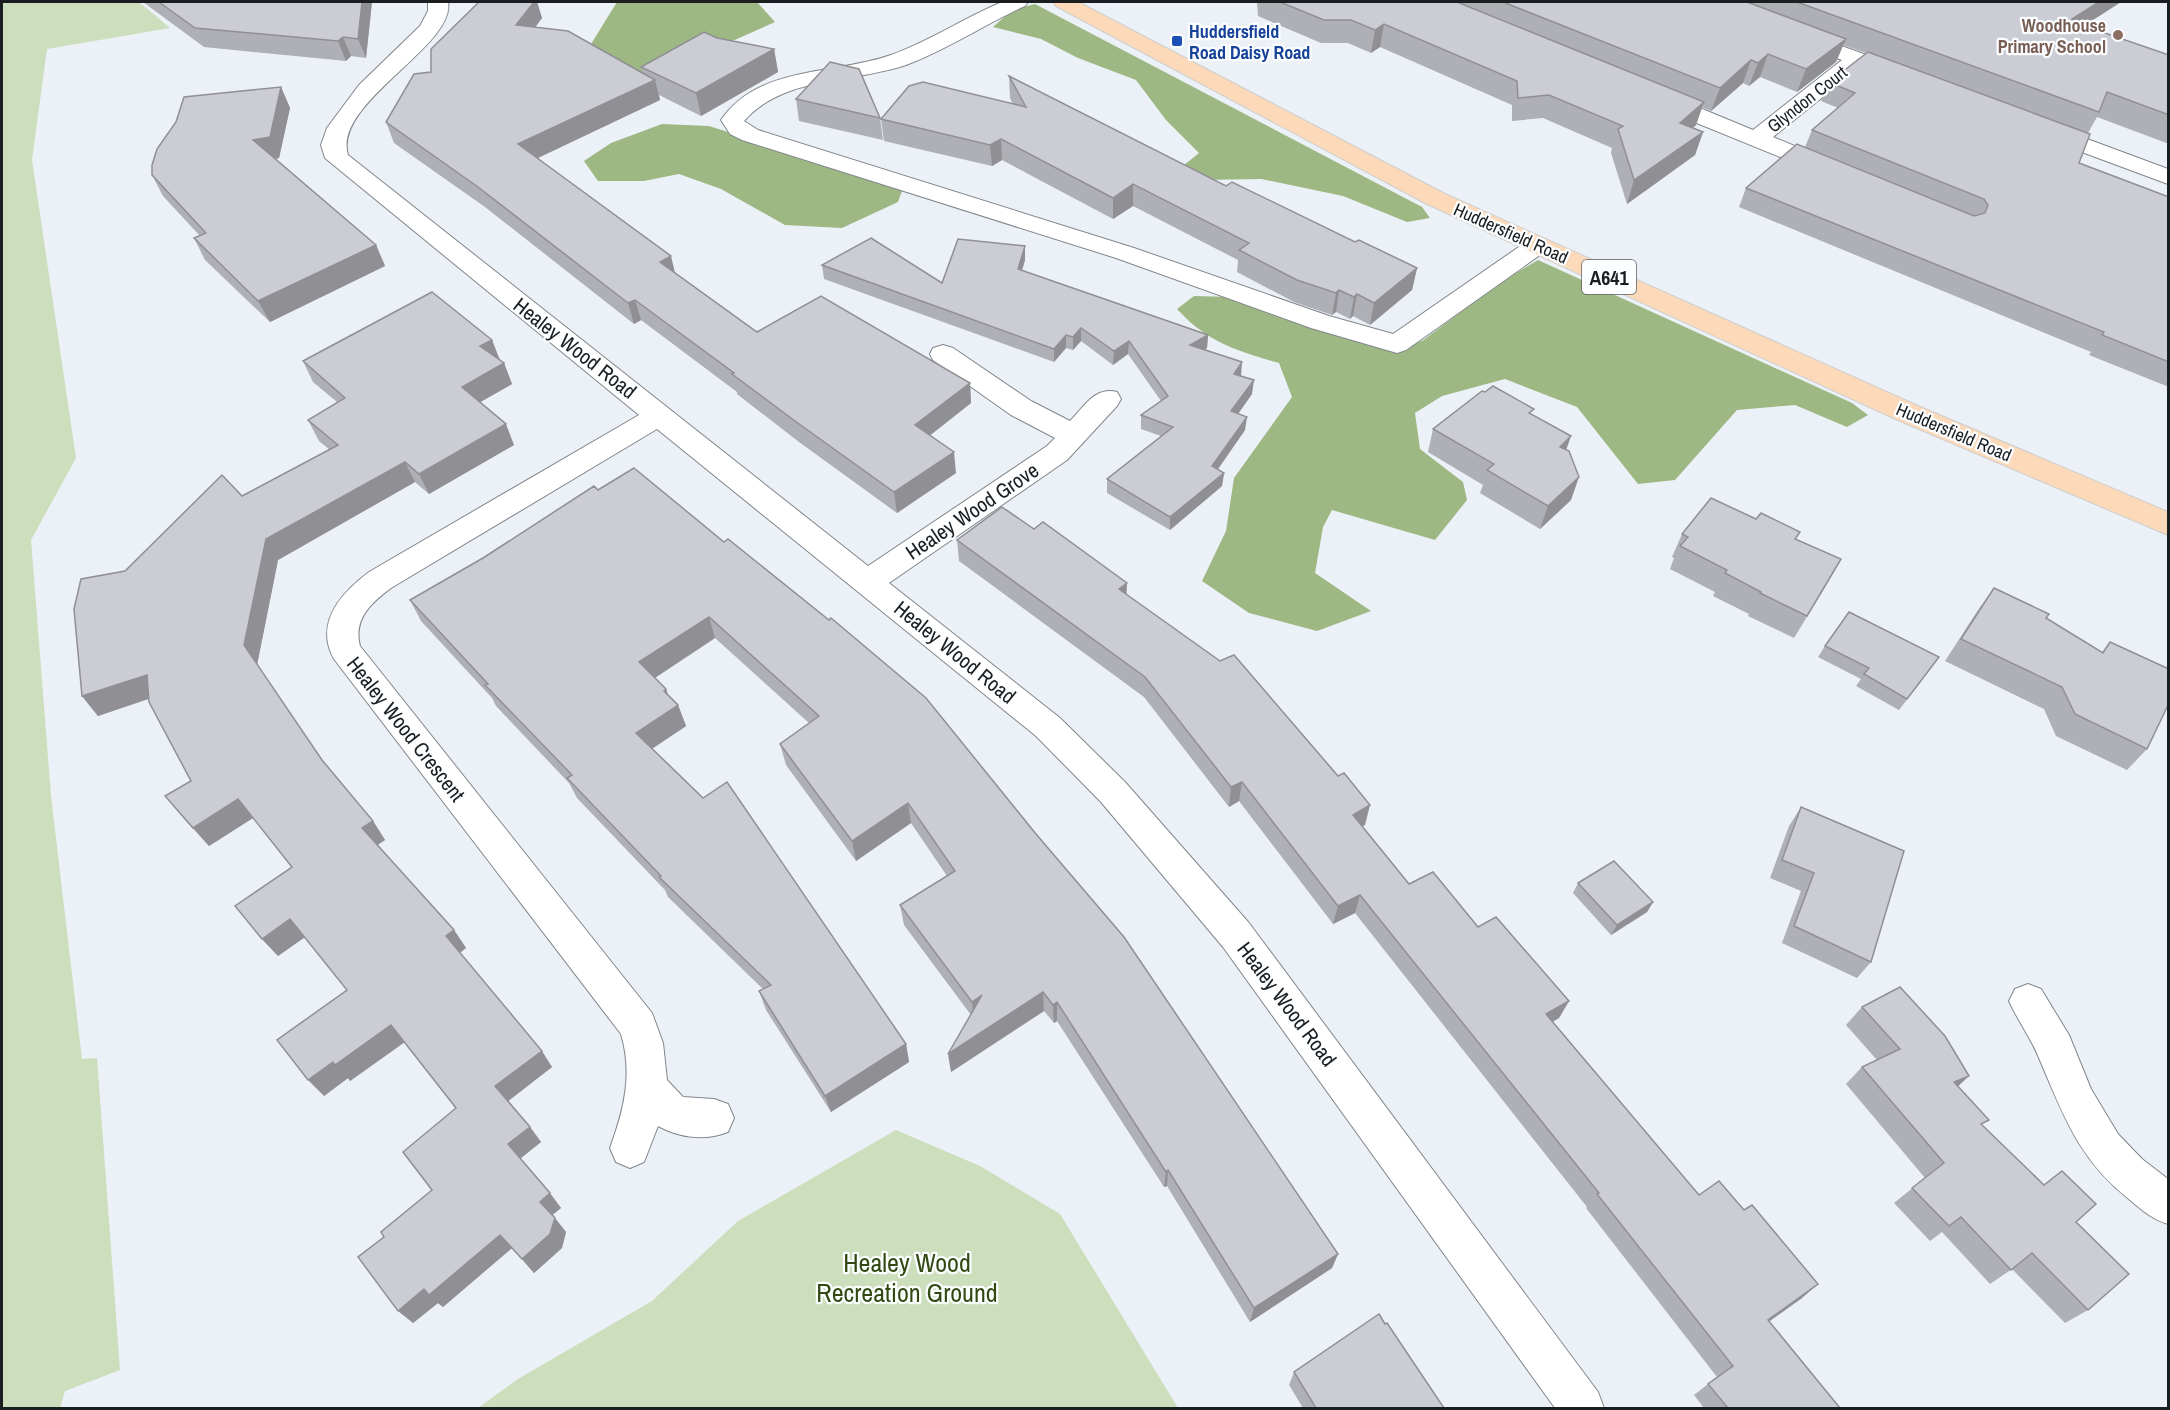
<svg xmlns="http://www.w3.org/2000/svg" width="2170" height="1410" viewBox="0 0 2170 1410" font-family="'Archivo Narrow',sans-serif">
<style>
.green{fill:#ccdebc}
.forest{fill:#9eb883}
.lines{fill:none;stroke-linecap:round;stroke-linejoin:round}
.minor-casing{stroke:#81868b;stroke-width:2}
.major-casing{stroke:#cdcece;stroke-width:2}
.minor{fill:#fff;fill-rule:evenodd}
.major{fill:#fcdab9;fill-rule:evenodd}
.wall{fill:#afafb6}
.shaded-wall{fill:#8f8f94}
.building{fill:#ccccd4;stroke:#8f8f94;stroke-width:1.5}
.education-dot{fill:#8d6e63;stroke:#fcfeff;stroke-width:2}
.transit-dot{fill:#1a4fb4;stroke:#fcfeff;stroke-width:2}
.labels{text-anchor:middle;dominant-baseline:central;stroke-width:4.5;stroke-linejoin:round;paint-order:stroke}
.far-education-label{font-size:18px;font-weight:bold;fill:#785e54;stroke:#fcfeff;text-anchor:end}
.far-transit-label{font-size:18px;font-weight:bold;fill:#164399;stroke:#fcfeff;text-anchor:start}
.far-street-label{font-size:18px;fill:#1b1e20;stroke:#fcfeff}
.shield{fill:#fcfeff;stroke:#5e6163;stroke-width:1.5}
.shield-label{font-size:20px;font-weight:bold;fill:#1b1e20}
.street-label{font-size:21px;fill:#1b1e20;stroke:#fcfeff}
.near-park-label{font-size:26px;fill:#324a11;stroke:#fcfeff}
</style>
<rect width="100%" height="100%" fill="#ebf1f7"/>
<g class="green">
<path d="M2 2H139L170 28 47 49 32 160 76 458 31 540 51 796 82 1059 97 1058 120 1370 65 1391 60 1408H2Z"/>
<path d="M896 1130 980 1166 1060 1214 1178 1408H478L518 1379 652 1301 738 1221Z"/>
</g>
<g class="forest">
<path d="M617 2H757L775 22 642 81 583 57Z"/>
<path d="M1035 4 1422 207 1430 218 1407 222 1343 196 1261 179 1200 180 1173 174 1199 153 1166 120 1136 80 1078 58 1041 39 993 27 1012 10Z"/>
<path d="M662 124 709 126 903 188 898 202 842 228 785 225 721 189 679 174 644 181H598L584 161 611 143Z"/>
<path d="M1538 260 1852 403 1868 415 1847 427 1795 405 1737 410 1675 480 1638 484 1577 407 1505 379 1442 396 1415 413 1420 449 1463 482 1467 500 1435 540 1332 510 1323 527 1315 573 1371 611 1317 631 1249 613 1202 581 1226 531 1234 478 1292 397 1279 363C1237 351 1207 342 1177 309L1194 296 1232 297 1395 348 1422 341 1502 281Z"/>
</g>
<g class="lines">
<defs>
<g id="minor">
<path d="M428 2H448C456 46 332 103 348 155L868 566 1047 446 1055 438 1011 415 933 360 930 354 933 348 943 345 953 348 1031 401 1070 421C1084 407 1095 386 1117 392L1121 399 1117 406 1067 460 889 583 1060 718 1125 782 1249 923 1598 1392 1604 1408H1555L1223 947 1101 802 1036 736 657 429 391 588C371 603 353 619 360 646L652 1013 663 1043 667 1080 683 1097 714 1099 728 1104 734 1118 728 1132C705 1141 680 1138 658 1126L644 1162 630 1168 616 1162 610 1148C624 1110 633 1074 621 1034L334 659C314 623 341 593 369 572L639 415 325 158 321 145 327 128 359 85 420 26 428 11Z"/>
<path d="M1002 2H1028L1025 6C985 24 947 50 906 65 853 83 783 76 744 121L758 130 1134 248 1329 316 1393 334 1529 240 1538 237 1547 240 1551 245 1547 250 1406 350 1397 353 1311 328 1116 258 742 140 730 134 721 120C759 65 834 75 891 55 930 41 964 18 1002 2Z"/>
<path d="M1800 31 1908 70 1911 75 1908 80 1900 82 1892 80 1860 67 1773 137 1838 164 1842 169 1838 174 1830 176 1822 174 1650 104 1647 99 1650 94 1658 92 1666 94 1753 130 1842 60 1792 42 1789 37 1792 32Z"/>
<path d="M2044 123 2168 169V184L2036 135 2032 130 2036 125Z"/>
<path d="M2028 984 2041 989 2069 1035 2091 1089 2118 1134 2142 1159 2168 1179V1224C2153 1220 2142 1210 2130 1200 2078 1159 2064 1116 2039 1058 2031 1038 2018 1021 2009 1001L2015 989Z"/>
</g>
<path id="major" d="M1053 2H1078L1445 194 1918 406 2168 512V535L1898 420 1427 204 1056 6Z"/>
</defs>
<use href="#minor" class="minor-casing"/>
<use href="#major" class="major-casing"/>
<use href="#minor" class="minor"/>
<use href="#major" class="major"/>
</g>
<g class="wall">
<path d="M143 2H372L366 58 351 56 346 61 204 47Z"/>
<path d="M479 2H537L542 18 535 27 643 73 641 67 717 38 774 49 778 72 701 116 659 95 660 100 538 158 675 273 757 332 970 383 971 403 930 435 956 473 897 513 799 442 737 394V392L641 320 634 324 485 207 394 143 386 122 431 72Z"/>
<path d="M1257 2H2121L2086 24 2098 28 2097 30 2169 55V144L2097 117 2088 133 2079 163 2169 197V387L2089 355 2091 352 1739 207 1746 188 1805 147 1812 130 1838 108 1821 101 1829 82 1866 53 1843 45 1836 62 1797 92 1760 77 1749 86 1743 83 1711 111 1702 107 1696 125 1693 128 1703 132 1695 155 1627 204 1611 153 1612 148 1543 118 1512 121V105L1380 47 1371 53 1348 43H1321L1258 16Z"/>
<path d="M1009 76 1226 186 1355 242 1417 268 1412 290 1370 325 1353 316 1350 319 1336 312 1332 315 1294 302 1237 272 1238 260 1133 206 1113 219 1002 160 992 166 884 141 881 119 1013 104 1010 98Z"/>
<path d="M281 87 290 108 279 158 275 159 376 245 385 266 270 322 205 260 194 238 200 236 163 196 152 175 176 122Z"/>
<path d="M796 99 880 118 883 140 799 121Z"/>
<path d="M1025 246V260L1022 271 1208 335 1207 348 1204 350 1241 376 1252 394 1238 414 1245 430 1218 469 1224 473 1222 486 1170 530 1107 493V479L1161 436 1141 429V415L1161 401 1128 354 1113 365 1081 341 1073 350 1066 348 1054 362 824 279 822 265 942 283Z"/>
<path d="M492 340 500 360 504 363 512 384 480 402 514 445 429 494 415 482 278 560 257 665 322 760 373 821 385 840 378 845 454 930 466 948 460 953 552 1067 508 1101 530 1127 541 1142 520 1158 561 1208 552 1215 566 1232 562 1248 534 1273 512 1248 443 1307 438 1303 413 1323 384 1237 432 1190 456 1108 404 1042 350 1081 348 1078 324 1096 347 990 305 937 278 956 262 939 292 868 253 818 209 846 181 815 191 781 149 699 98 716 82 696 125 571 242 496 330 450 319 441 308 420 337 402 313 382 303 361Z"/>
<path d="M1533 415 1566 450 1571 500 1540 529 1480 493 1483 485 1428 452 1433 429Z"/>
<path d="M634 468 1338 1254 1332 1268 1250 1322 1167 1186 1164 1187 1057 1021 1054 1023 1044 1011 951 1072 971 1015 904 925 900 905 947 876 911 823 856 861 786 765 780 744 809 723 715 638 655 678 666 689 668 695 678 705 686 726 652 749 906 1044 909 1062 831 1112 766 1010 759 991 763 989 668 897 665 890 577 798 569 783 496 706 492 698 421 621 410 600 483 558Z"/>
<path d="M1034 529 1127 583 1126 594 1365 825 1362 826 1409 884 1478 927 1569 1001 1559 1018 1552 1022 1699 1195 1802 1298 1769 1321 1840 1408H1704L1694 1395 1717 1377 1586 1208 1587 1207 1355 913 1333 924 1239 801 1229 807 1144 697 959 561 957 540Z"/>
<path d="M1682 534 1796 539 1841 559 1794 638 1748 616 1749 614 1713 596 1715 592 1670 569 1674 558 1672 557Z"/>
<path d="M1994 588 2102 652 2110 642 2147 749 2127 770 2056 736 2044 709 1945 661 1978 610Z"/>
<path d="M1825 646 1931 668 1899 710 1856 686 1861 679 1818 657Z"/>
<path d="M1801 807 1871 962 1857 978 1782 943 1801 891 1770 878 1789 826Z"/>
<path d="M1578 883 1653 902 1647 912 1611 935 1573 893Z"/>
<path d="M1862 1007 1958 1086 1983 1126 2043 1185 2062 1171 2076 1222 2088 1310 2065 1323 2012 1269 1990 1284 1942 1232 1930 1241 1894 1203 1925 1178 1846 1084 1862 1067 1877 1060 1846 1025Z"/>
<path d="M1294 1372 1444 1408H1303L1289 1385Z"/>
</g>
<g class="shaded-wall">
<path d="M362 2H372L366 58 358 39Z"/>
<path d="M534 2H537L542 18 522 45 516 25Z"/>
<path d="M2099 2H2121L2059 42 2072 19Z"/>
<path d="M1384 24 1380 47 1371 53 1375 30Z"/>
<path d="M343 37 351 56 346 61 338 41Z"/>
<path d="M1846 39 1836 62 1797 92 1806 69Z"/>
<path d="M774 49 778 72 701 116 696 93Z"/>
<path d="M1768 54 1760 77 1749 86 1758 63Z"/>
<path d="M1751 60 1743 83 1711 111 1720 88Z"/>
<path d="M655 80 660 100 525 164 518 144Z"/>
<path d="M281 87 290 108 279 158 263 161 253 140Z"/>
<path d="M1704 102 1696 125 1672 146 1680 123Z"/>
<path d="M1703 132 1695 155 1627 204 1634 180Z"/>
<path d="M1001 139 1002 160 992 166 990 145Z"/>
<path d="M1133 184V206L1113 219V198Z"/>
<path d="M376 245 385 266 270 322 258 301Z"/>
<path d="M1025 246V260L1018 283V269Z"/>
<path d="M671 256 676 277 660 262Z"/>
<path d="M1417 268 1412 290 1370 325 1374 303Z"/>
<path d="M1339 290 1336 312 1332 315 1336 293Z"/>
<path d="M1357 294 1353 316 1350 319 1354 297Z"/>
<path d="M635 300 641 320 634 324 628 303Z"/>
<path d="M1081 328V341L1073 350V337Z"/>
<path d="M1066 335V348L1054 362V349Z"/>
<path d="M1208 335 1207 348 1190 359V345Z"/>
<path d="M492 340 500 361 480 346Z"/>
<path d="M1129 341 1128 354 1113 365 1114 351Z"/>
<path d="M1242 362 1241 376 1234 374Z"/>
<path d="M504 363 512 384 470 408 462 387Z"/>
<path d="M1254 380 1252 394 1230 425 1231 411Z"/>
<path d="M970 383 971 403 918 445 915 425Z"/>
<path d="M1247 417 1245 430 1211 479 1212 466Z"/>
<path d="M506 424 514 445 429 494 419 474Z"/>
<path d="M1571 436 1563 459 1560 447Z"/>
<path d="M954 452 956 473 897 513 894 492Z"/>
<path d="M405 462 415 482 278 560 257 665 244 645 266 539Z"/>
<path d="M1224 473 1222 486 1170 530V517Z"/>
<path d="M1579 477 1571 500 1540 529 1548 506Z"/>
<path d="M1841 559 1828 582 1794 638 1807 616Z"/>
<path d="M1127 583 1126 604 1119 589Z"/>
<path d="M709 617 715 638 647 683 639 662Z"/>
<path d="M147 675 162 694 98 716 82 696Z"/>
<path d="M666 689 673 709 678 705 686 726 644 754 636 733 664 691Z"/>
<path d="M1242 782 1239 801 1229 807 1231 787Z"/>
<path d="M238 799 253 818 209 846 193 828Z"/>
<path d="M908 803 911 823 856 861 852 841Z"/>
<path d="M1370 805 1365 825 1348 834 1353 815Z"/>
<path d="M373 821 385 840 375 846 362 828Z"/>
<path d="M1360 895 1355 913 1333 924 1338 906Z"/>
<path d="M1653 902 1647 912 1611 935 1617 925Z"/>
<path d="M290 919 305 937 278 956 262 939Z"/>
<path d="M454 930 466 948 458 954 446 936Z"/>
<path d="M1043 992 1044 1011 951 1072 948 1054Z"/>
<path d="M982 995 974 1020 972 1002Z"/>
<path d="M1569 1001 1559 1018 1537 1031 1546 1014Z"/>
<path d="M1057 1002V1021L1054 1023 1053 1005Z"/>
<path d="M391 1025 405 1042 350 1081 348 1078 324 1096 308 1080 333 1062Z"/>
<path d="M906 1044 909 1062 831 1112 825 1096Z"/>
<path d="M542 1051 552 1067 507 1102 495 1086Z"/>
<path d="M1969 1076 1951 1093 1954 1082Z"/>
<path d="M530 1127 541 1142 520 1159 508 1144Z"/>
<path d="M1168 1170 1167 1186 1164 1187 1166 1172Z"/>
<path d="M550 1193 561 1208 551 1216 540 1202Z"/>
<path d="M555 1218 566 1232 562 1248 534 1273 522 1259Z"/>
<path d="M500 1235 512 1248 443 1307 438 1303 413 1323 398 1311 424 1289Z"/>
<path d="M1338 1254 1332 1268 1250 1322 1254 1308Z"/>
<path d="M1818 1284 1802 1298 1753 1333 1768 1320Z"/>
</g>
<g class="building">
<path d="M159 2H362L358 39 343 37 338 41 195 28Z"/>
<path d="M479 2H534L516 25 568 31 655 80 518 144 671 256 660 262 757 332 821 296 970 383 915 425 954 452 894 492 795 421 732 374 734 373 635 300 628 303 478 187 386 122 414 74 431 72V49Z"/>
<path d="M1280 2H1457L1704 102 1680 123 1703 132 1634 180 1618 129 1623 126 1549 95 1518 98 1517 81 1384 24 1375 30 1351 20H1324Z"/>
<path d="M1503 2H1747L1846 39 1806 69 1768 54 1758 63 1751 60 1720 88Z"/>
<path d="M1797 2H2099L2072 19 2098 28 2096 30 2169 55V115L2107 92 2099 112Z"/>
<path d="M704 32 717 38 774 49 696 93 641 67Z"/>
<path d="M1868 52 2090 134 2079 163 2169 197V362L2102 335 2104 332 1746 188 1797 144 1974 216 1985 213 1988 205 1984 199 1812 130 1855 93 1829 82Z"/>
<path d="M830 62 859 69 880 118 796 99Z"/>
<path d="M1009 76 1226 186 1232 182 1355 242 1359 240 1417 268 1374 303 1357 294 1354 297 1339 290 1336 293 1297 280 1239 250 1249 243 1133 184 1113 198 1001 139 990 145 881 119 909 86 923 82 1026 107Z"/>
<path d="M281 87 270 137 253 140 376 245 258 301 194 238 206 233 152 175V165L157 149 176 122 184 97Z"/>
<path d="M871 238 942 283 958 239 1025 246 1018 269 1208 335 1190 345 1242 362 1234 374 1254 380 1231 411 1247 417 1212 466 1224 473 1170 517 1107 479 1173 427 1141 415 1168 396 1129 341 1114 351 1081 328 1073 337 1066 335 1054 349 822 265Z"/>
<path d="M432 292 492 340 480 346 504 363 462 387 506 424 419 474 405 462 266 539 244 645 322 760 373 821 362 828 454 930 446 936 542 1051 495 1086 530 1127 508 1144 550 1193 540 1202 555 1218 550 1234 522 1259 500 1235 429 1295 424 1289 398 1311 358 1257 384 1237 381 1232 432 1190 403 1152 456 1108 391 1025 335 1065 333 1062 308 1080 277 1040 347 990 290 919 262 939 235 906 292 867 238 799 193 828 165 796 191 781 149 702 147 675 82 696 74 609 81 579 125 571 222 475 242 496 338 445 308 420 345 398 303 361Z"/>
<path d="M1493 386 1534 409 1529 413 1571 436 1560 447 1569 451 1579 477 1548 506 1487 470 1494 464 1433 429 1482 391 1485 392Z"/>
<path d="M634 468 724 542 728 539 829 620 831 618 926 698 1036 834 1124 937 1338 1254 1254 1308 1168 1170 1166 1172 1057 1002 1053 1005 1043 992 948 1054 982 995 972 1002 900 905 955 871 908 803 852 841 780 744 819 716 709 617 639 662 666 689 664 691 678 705 636 733 703 798 727 782 906 1044 825 1096 759 991 771 985 659 877 661 876 567 778 572 775 485 685 488 684 410 600 483 558 594 486 598 490Z"/>
<path d="M1711 498 1756 519 1761 513 1800 532 1795 539 1841 559 1807 616 1760 593 1761 592 1725 573 1727 570 1680 546 1688 537 1682 534Z"/>
<path d="M1002 507 1034 529 1043 522 1127 583 1119 589 1220 661 1234 655 1338 776 1344 773 1370 805 1353 815 1409 884 1433 872 1478 927 1496 917 1569 1001 1546 1014 1699 1195 1719 1181 1744 1210 1752 1205 1818 1284 1768 1320 1840 1408H1728L1708 1384 1733 1366 1597 1194 1599 1193 1360 895 1338 906 1242 782 1231 787 1145 677 957 540Z"/>
<path d="M1994 588 2049 614 2046 618 2103 653 2110 642 2169 669V703L2147 749 2075 714 2062 687 1961 639Z"/>
<path d="M1849 612 1939 657 1907 699 1864 674 1869 668 1825 646Z"/>
<path d="M1801 807 1904 851 1871 962 1794 926 1814 873 1782 860Z"/>
<path d="M1614 861 1653 902 1617 925 1578 883Z"/>
<path d="M1900 987 1945 1036 1969 1076 1954 1082 1989 1120 1981 1124 2044 1185 2062 1171 2096 1204 2076 1222 2129 1274 2088 1310 2032 1253 2011 1270 1961 1217 1949 1226 1912 1188 1944 1163 1862 1067 1900 1049 1862 1007Z"/>
<path d="M1379 1314 1385 1324 1387 1323 1444 1408H1316L1294 1372Z"/>
</g>
<circle class="education-dot" cx="2118" cy="35" r="6"/>
<rect class="transit-dot" x="1171" y="35" width="12" height="12" rx="3"/>
<g class="labels">
<g class="far-education-label">
<text x="2106" y="25">Woodhouse<tspan x="2106" dy="21">Primary School</tspan></text>
</g>
<g class="far-transit-label">
<text x="1189" y="31">Huddersfield<tspan x="1189" dy="21">Road Daisy Road</tspan></text>
</g>
<g class="far-street-label">
<text transform="translate(1807 99) rotate(-38)">Glyndon Court</text>
<text transform="translate(1511 233) rotate(24)">Huddersfield Road</text>
<text transform="translate(1954 432) rotate(23)">Huddersfield Road</text>
</g>
<rect class="shield" x="1582" y="260" width="54" height="34" rx="4.5"/>
<g class="shield-label">
<text x="1609" y="277">A641</text>
</g>
<g class="street-label">
<text transform="translate(575 348) rotate(38)">Healey Wood Road</text>
<text transform="translate(972 511) rotate(-34)">Healey Wood Grove</text>
<text transform="translate(955 652) rotate(39)">Healey Wood Road</text>
<text transform="translate(406 729) rotate(52)">Healey Wood Crescent</text>
<text transform="translate(1287 1004) rotate(53)">Healey Wood Road</text>
</g>
<g class="near-park-label">
<text x="907" y="1262">Healey Wood<tspan x="907" dy="30">Recreation Ground</tspan></text>
</g>
</g>
<rect width="2170" height="1410" fill="none" stroke="#1b1e20" stroke-width="6"/>
</svg>
